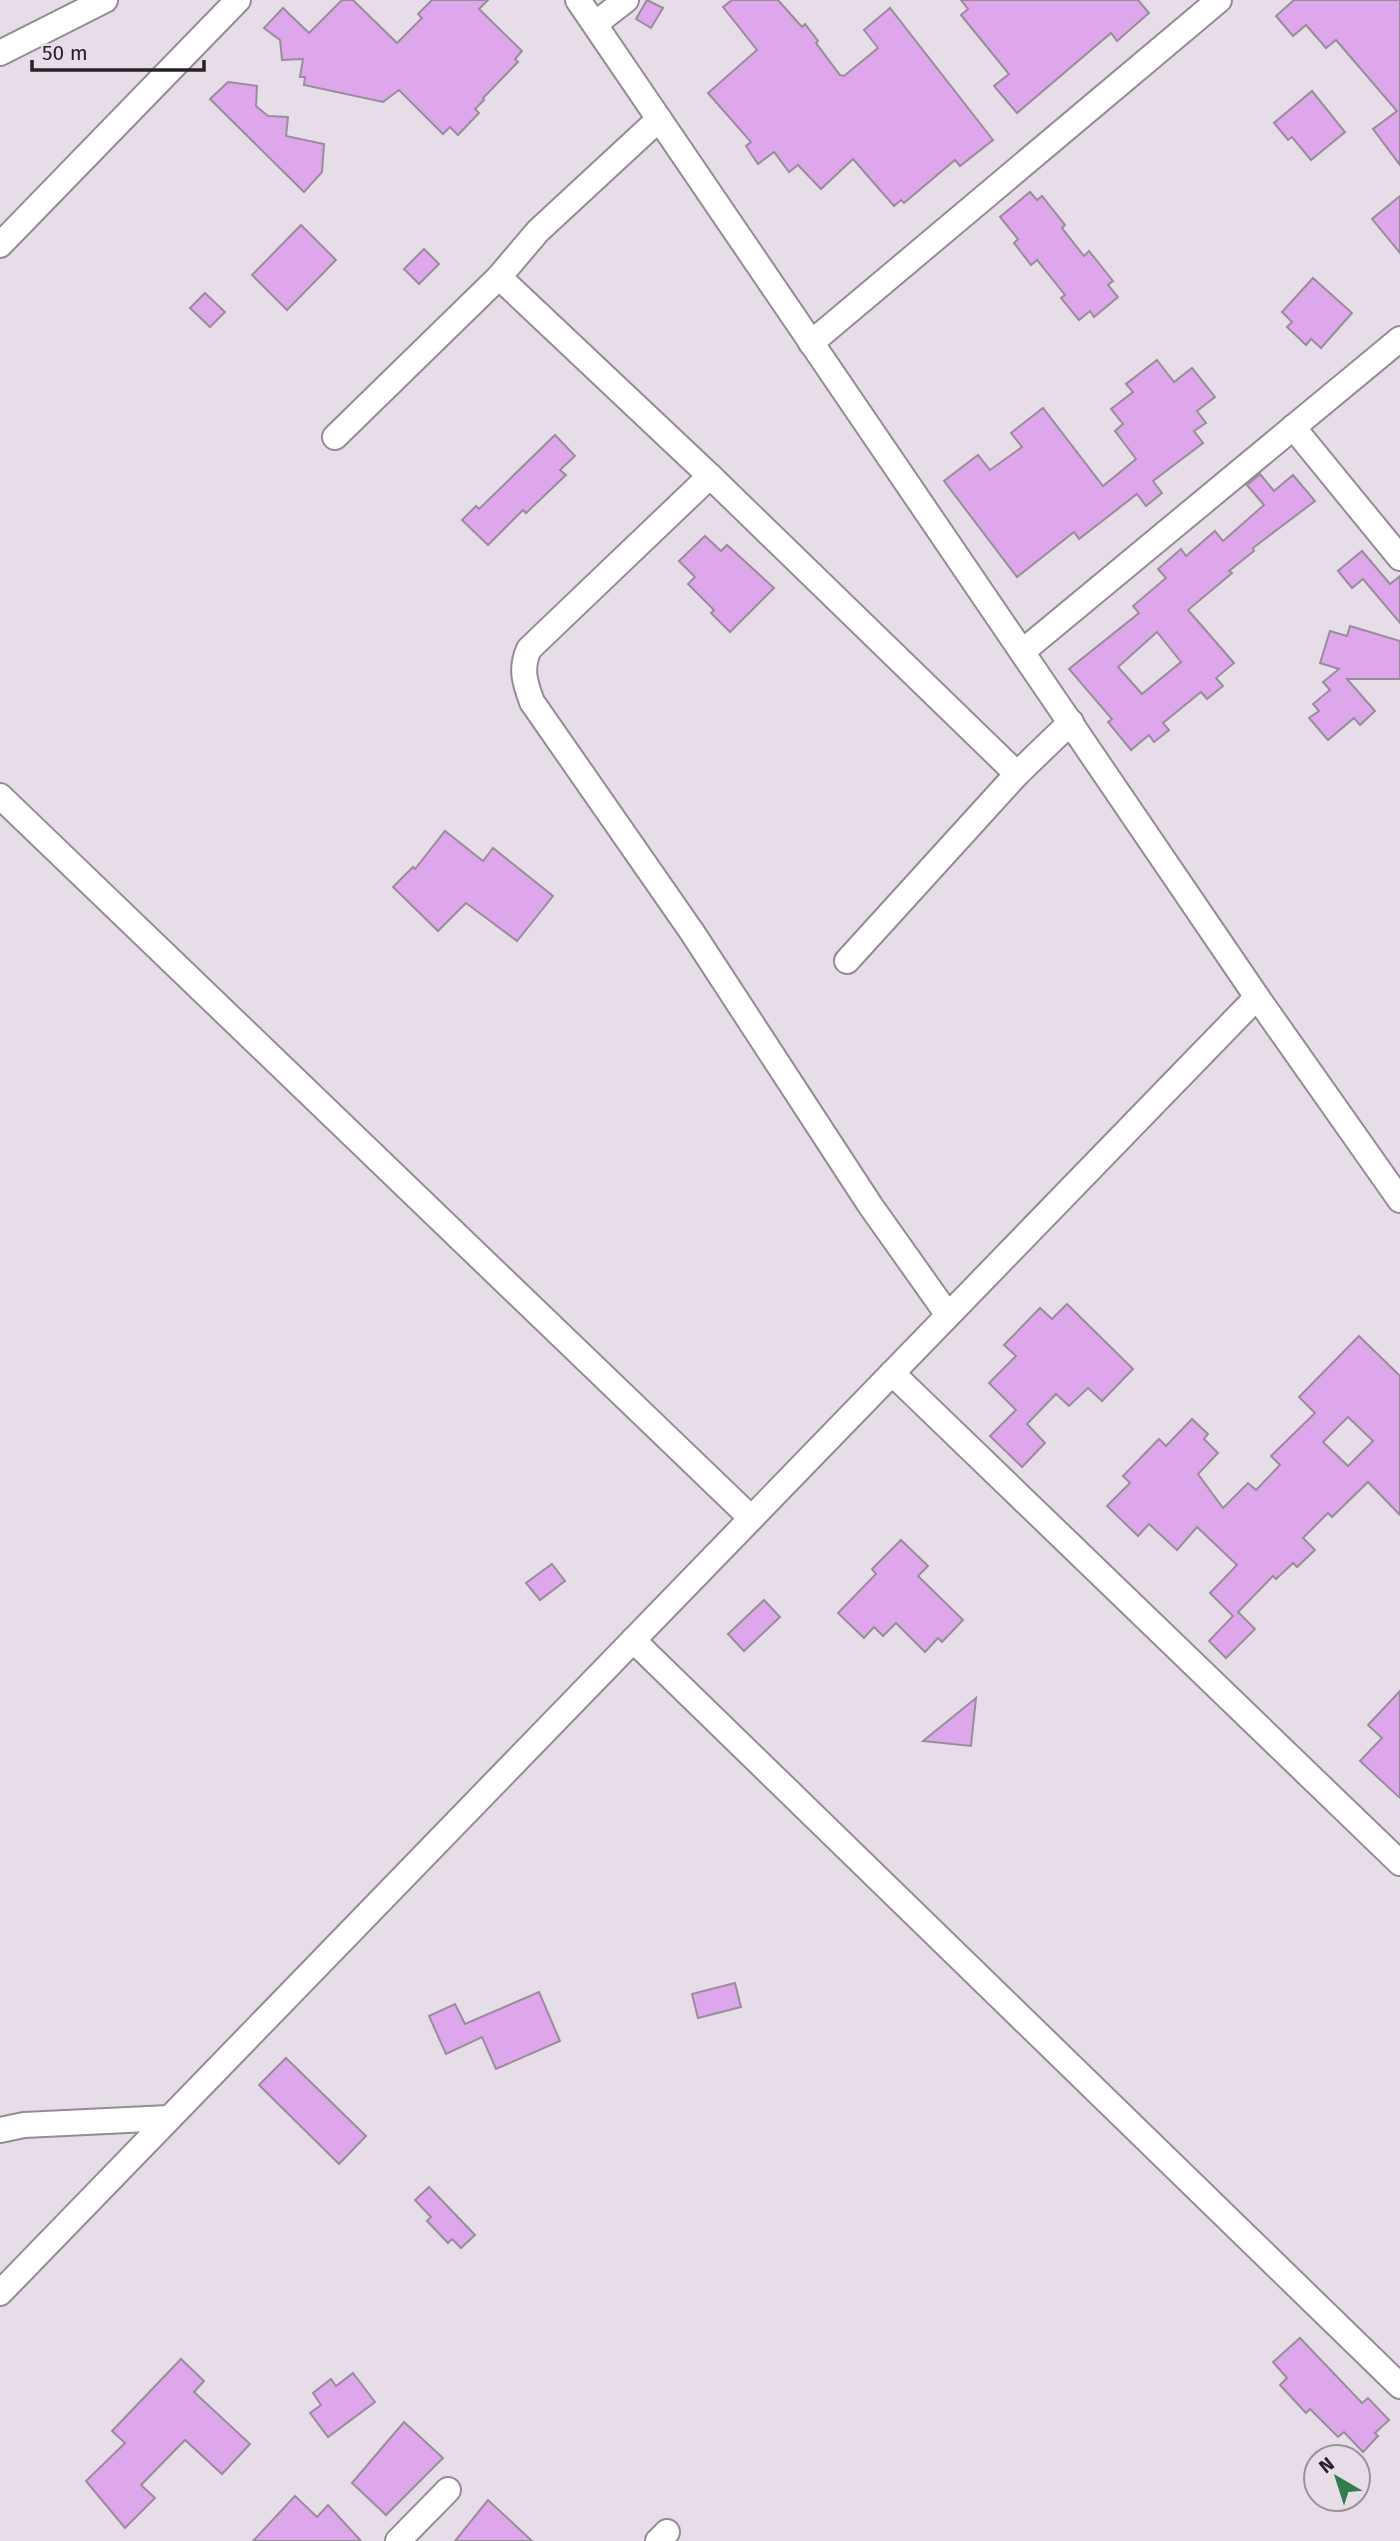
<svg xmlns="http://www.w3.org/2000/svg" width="1400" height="2541" viewBox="0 0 1400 2541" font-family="'Fira Sans',sans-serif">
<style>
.building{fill:#dfa7eb;stroke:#978e99;stroke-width:2;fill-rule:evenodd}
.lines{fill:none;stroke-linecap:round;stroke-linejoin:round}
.minor-casing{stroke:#948b95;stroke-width:28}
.minor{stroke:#fff;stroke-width:24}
</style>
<rect width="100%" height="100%" fill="#e7dde9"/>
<g class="building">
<path d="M342 0H353L397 43 422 18 418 14 432 0H488L479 9 522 51 515 59 518 62 483 98 484 100 475 109 479 113 458 135 450 127 443 134 399 90 383 102 304 85 305 77H300L303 59 282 60 280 40 264 28 283 8 309 33Z"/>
<path d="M647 0 663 8 651 28 636 19Z"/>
<path d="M732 0H778L802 27 805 24 818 41 816 43 840 75 844 76 878 48 864 30 890 8 993 140 960 166 955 160 904 203 901 200 894 206 853 159 821 189 798 165 789 172 774 152 758 164 746 146 751 142 708 93 757 50 723 7Z"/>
<path d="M961 0H1138L1149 13 1117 41 1111 33 1017 113 994 86 1009 74 961 15 968 9Z"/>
<path d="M1294 0H1400V165L1373 129 1397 111 1336 40 1326 48 1306 25 1293 36 1276 16Z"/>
<path d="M228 82 257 86 256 106 268 116 288 117 286 136 324 144 322 172 304 192 210 99Z"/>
<path d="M1312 91 1345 132 1311 160 1292 137 1288 140 1274 123Z"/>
<path d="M1030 192 1037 200 1042 196 1065 225 1062 228 1084 256 1089 251 1113 281 1108 285 1118 297 1094 317 1090 311 1079 320 1061 298 1065 295 1037 260 1031 265 1014 243 1018 239 1000 217Z"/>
<path d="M1400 196V253L1372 219Z"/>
<path d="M301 225 336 260 287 310 252 275Z"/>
<path d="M424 249 439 264 419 284 404 269Z"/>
<path d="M1313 278 1352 313 1321 348 1311 339 1306 345 1287 327 1292 322 1282 312Z"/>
<path d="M205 293 225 312 210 327 190 308Z"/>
<path d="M1157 360 1174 382 1192 368 1215 397 1197 411 1206 423 1194 431 1203 443 1153 481 1162 493 1146 506 1137 494 1079 539 1074 532 1017 577 944 481 978 455 990 470 1022 447 1011 433 1043 408 1103 486 1136 459 1115 431 1123 424 1111 409 1133 392 1126 384Z"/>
<path d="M555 435 575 456 560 470 566 475 526 513 523 510 488 545 462 520 476 506 479 509Z"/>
<path d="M1260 474 1274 491 1293 475 1315 501 1253 548 1254 551 1229 571 1232 573 1188 610 1234 663 1216 678 1223 686 1207 699 1201 692 1163 723 1169 730 1154 742 1149 735 1131 750 1108 722 1112 719 1069 669 1139 613 1133 606 1166 578 1158 569 1181 549 1186 556 1215 531 1223 541 1264 505 1247 485ZM1157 632 1181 662 1142 694 1118 667Z"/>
<path d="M705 536 721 551 727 545 774 588 730 632 711 613 714 610 688 584 695 577 679 561Z"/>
<path d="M1362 551 1390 584 1400 576V623L1363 579 1352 588 1338 571Z"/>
<path d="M1350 626 1400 641V679H1347L1375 711 1360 725 1354 718 1328 740 1309 718 1319 711 1313 704 1330 690 1323 682 1339 669 1320 663 1330 631 1347 636Z"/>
<path d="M445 831 483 861 493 848 553 896 517 941 466 903 438 931 393 887 413 867 415 869Z"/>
<path d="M1067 1304 1133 1369 1102 1401 1088 1388 1069 1406 1056 1394 1027 1424 1045 1443 1022 1467 990 1436 1016 1410 989 1383 1016 1356 1004 1345 1040 1308 1052 1319Z"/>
<path d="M1359 1336 1400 1376V1515L1368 1482 1332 1517 1328 1513 1303 1538 1315 1550 1297 1567 1293 1563 1276 1579 1273 1576 1238 1612 1255 1629 1226 1658 1209 1641 1233 1616 1210 1593 1237 1565 1197 1527 1177 1550 1149 1524 1138 1536 1107 1506 1130 1483 1123 1476 1159 1439 1166 1446 1192 1419 1208 1434 1204 1439 1218 1453 1198 1474 1223 1508 1248 1483 1256 1490 1280 1465 1271 1456 1315 1413 1299 1397ZM1348 1417 1373 1441 1348 1466 1323 1442Z"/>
<path d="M901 1540 928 1566 918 1576 963 1620 942 1642 938 1638 925 1652 896 1623 883 1636 874 1627 864 1638 838 1613 876 1574 872 1569Z"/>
<path d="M552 1564 565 1581 540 1600 526 1583Z"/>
<path d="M764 1600 780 1617 744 1651 728 1634Z"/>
<path d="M1400 1691V1798L1360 1761 1382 1738 1368 1725Z"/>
<path d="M976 1698 971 1746 923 1741Z"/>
<path d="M735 1983 741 2007 698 2018 692 1994Z"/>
<path d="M539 1992 560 2041 496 2069 482 2037 446 2054 429 2016 455 2004 465 2024Z"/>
<path d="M286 2058 366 2136 339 2164 259 2085Z"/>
<path d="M429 2187 475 2235 461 2248 452 2239 448 2243 427 2221 431 2217 415 2200Z"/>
<path d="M1300 2338 1362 2403 1368 2398 1389 2420 1375 2433 1378 2436 1363 2452 1344 2432 1338 2437 1310 2409 1306 2413 1280 2385 1287 2378 1273 2362Z"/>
<path d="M181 2359 204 2381 194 2392 250 2444 222 2474 185 2440 141 2485 155 2498 125 2528 86 2481 125 2443 112 2431Z"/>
<path d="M353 2373 375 2402 328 2437 310 2413 321 2405 313 2393 331 2379 336 2386Z"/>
<path d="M404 2422 443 2458 386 2515 352 2483Z"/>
<path d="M295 2496 317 2517 328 2505 361 2541H253Z"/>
<path d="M488 2500 532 2541H455Z"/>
</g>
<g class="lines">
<defs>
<g id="minor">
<path d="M578 0 1257 997 1400 1200"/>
<path d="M595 24 626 0"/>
<path d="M0 53 105 0"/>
<path d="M0 245 238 0"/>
<path d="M499 277 710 476 1017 774"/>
<path d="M811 343 1219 0"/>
<path d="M1293 427 1400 558"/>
<path d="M335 437 499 277 538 231 659 119"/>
<path d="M710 476 529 649C520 669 525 683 532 702L692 932 870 1205 948 1315"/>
<path d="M1022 652 1400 339"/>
<path d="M0 796 751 1518"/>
<path d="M847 961 1017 774 1071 722"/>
<path d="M892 1373 1400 1863"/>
<path d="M633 1640 1400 2386"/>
<path d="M0 2130 24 2125 169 2118"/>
<path d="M0 2293 1257 997"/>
<path d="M398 2541 448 2490"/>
<path d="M658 2541 667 2532"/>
</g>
</defs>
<use href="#minor" class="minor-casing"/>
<use href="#minor" class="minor"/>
</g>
<g transform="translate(1337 2478) rotate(321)"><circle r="33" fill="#e7dde9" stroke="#9a929b" stroke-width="2"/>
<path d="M0-5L12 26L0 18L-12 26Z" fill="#307d4d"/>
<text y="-10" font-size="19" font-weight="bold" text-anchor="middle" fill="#262226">N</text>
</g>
<path d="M32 60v10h172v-10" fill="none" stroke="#262226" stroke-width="3.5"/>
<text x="42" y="60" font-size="21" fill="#262226" stroke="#e7dde9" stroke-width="5" paint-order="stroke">50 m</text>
</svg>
